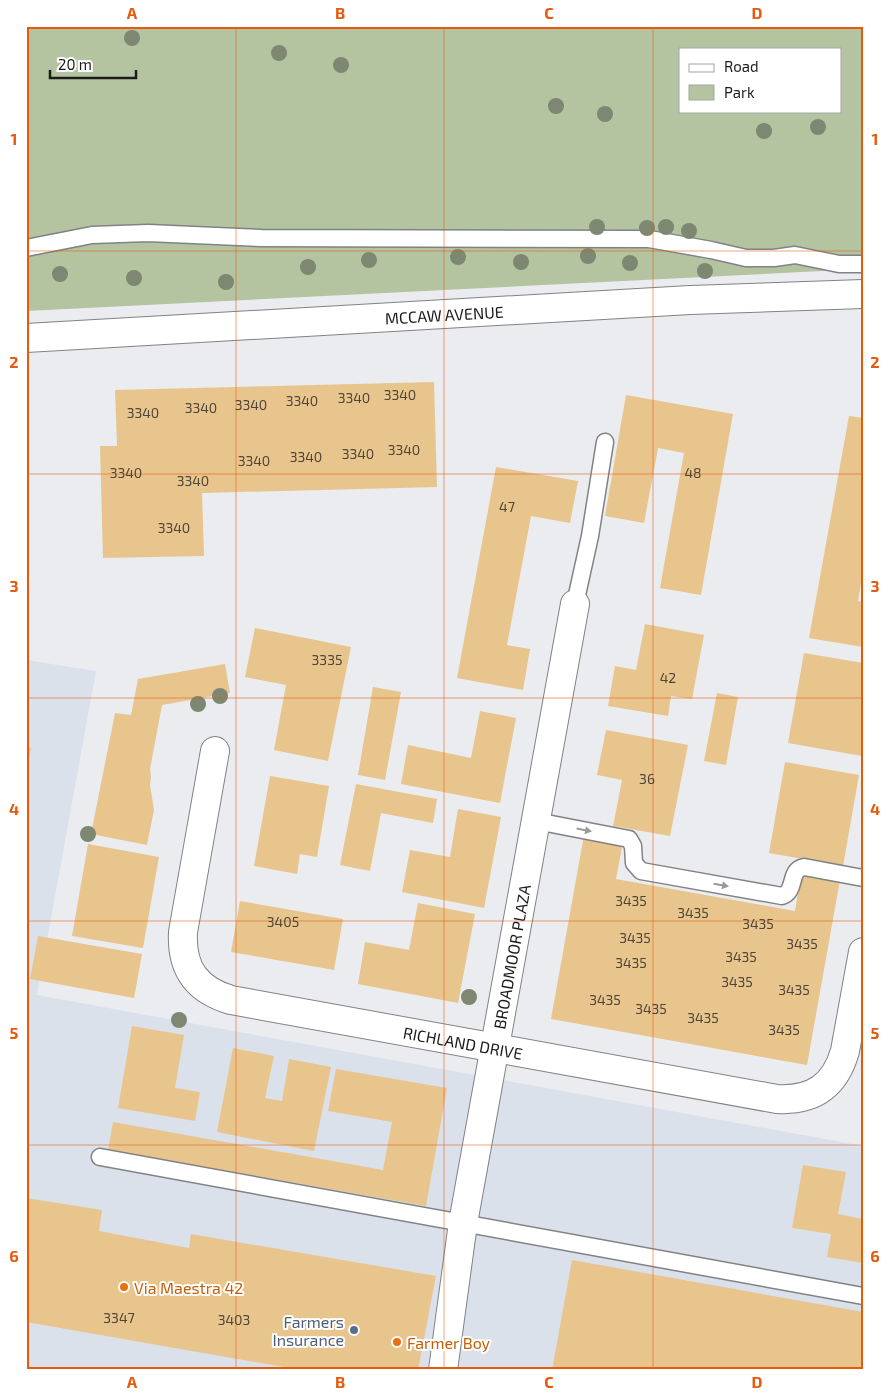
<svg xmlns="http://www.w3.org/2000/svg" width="889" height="1396" viewBox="0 0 889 1396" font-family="'Exo 2',sans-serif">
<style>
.built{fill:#dbe1eb}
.green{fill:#b4c4a1;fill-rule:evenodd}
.building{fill:#e8c58d}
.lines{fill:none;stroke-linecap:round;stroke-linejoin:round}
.lane-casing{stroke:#808284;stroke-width:19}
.street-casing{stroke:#808284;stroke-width:30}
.lane{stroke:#fff;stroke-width:16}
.street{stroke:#fff;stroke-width:28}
.tree{fill:#7e8771}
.oneway{fill:#999}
.grid{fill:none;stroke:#e8590c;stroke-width:1;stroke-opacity:0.55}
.food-dot{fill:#e8710a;stroke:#fff;stroke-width:2}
.service-dot{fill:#5c6f8a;stroke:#fff;stroke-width:2}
.labels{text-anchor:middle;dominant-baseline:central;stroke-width:4;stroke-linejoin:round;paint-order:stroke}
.number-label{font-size:14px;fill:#4f4639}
.street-label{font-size:16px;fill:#1c1c1d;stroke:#fff}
.food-label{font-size:16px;fill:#c56008;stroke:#fff;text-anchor:start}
.service-label{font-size:16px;fill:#4e5e75;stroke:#fff;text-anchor:end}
.neatline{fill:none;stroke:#e8590c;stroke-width:2}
.grid-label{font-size:16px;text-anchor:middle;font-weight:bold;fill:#e8590c}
</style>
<rect width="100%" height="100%" fill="#eaecef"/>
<path class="built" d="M26 660 96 671 37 995 863 1146V1370H26Z"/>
<path class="green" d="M26 26H863V269L26 311ZM680 49H840V111H680Z"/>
<g class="building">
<path d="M434 382 437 487 202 493 204 556 103 558 100 446H117L115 390Z"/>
<path d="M626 395 733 414 701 595 660 588 684 453 658 448 644 523 605 516Z"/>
<path d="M849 416 863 418V572L858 601 863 602V647L809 638Z"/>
<path d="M496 467 578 481 570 523 531 516 507 645 530 649 523 690 457 678Z"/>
<path d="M645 624 704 635 692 699 671 696 668 716 608 706 615 666 636 670Z"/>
<path d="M255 628 351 647 328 761 274 750 286 685 245 677Z"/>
<path d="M804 653 863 663 862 756 788 743Z"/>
<path d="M225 664 230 693 162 705 150 769 151 777 150 785 154 810 147 845 91 834 115 713 131 715 138 679Z"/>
<path d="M373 687 401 692 385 780 358 775Z"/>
<path d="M717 693 738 697 726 765 704 761Z"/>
<path d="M480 711 516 718 500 803 401 784 408 745 471 758Z"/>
<path d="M606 730 688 745 670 836 613 826 622 780 597 775Z"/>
<path d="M26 747 31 748 27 773H26Z"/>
<path d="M785 762 859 775 843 866 769 853Z"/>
<path d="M270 776 329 786 317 857 300 854 297 874 254 866Z"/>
<path d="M356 784 437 799 433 823 381 813 370 871 340 865Z"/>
<path d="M458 809 501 817 484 908 402 892 410 850 450 857Z"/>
<path d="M584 835 623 842 616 879 795 911 801 873 840 880 807 1065 551 1019Z"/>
<path d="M88 844 159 857 143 948 72 936Z"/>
<path d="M240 901 343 919 334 970 231 952Z"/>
<path d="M418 903 475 914 458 1003 358 984 365 942 409 950Z"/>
<path d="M38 936 142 954 134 998 30 979Z"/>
<path d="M132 1026 184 1035 175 1088 200 1092 195 1121 118 1108Z"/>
<path d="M233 1048 274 1056 265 1098 282 1101 289 1059 331 1067 314 1151 217 1132Z"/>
<path d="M336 1069 447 1088 426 1206 108 1150 113 1122 383 1170 392 1122 328 1111Z"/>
<path d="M803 1165 846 1172 838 1214 863 1219V1263L827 1257 831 1234 792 1228Z"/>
<path d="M26 1198 102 1210 99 1231 189 1248 191 1234 436 1276 418 1370H301L26 1322Z"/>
<path d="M572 1260 863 1312V1370H552Z"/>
</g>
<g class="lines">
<defs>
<g id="lane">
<path d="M26 248 92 235 148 233 261 238 649 239 711 250 746 258H774L795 255 839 264H863"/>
<path d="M575 604 590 536 605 442"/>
<path d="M536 821 629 839 633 846 634 863 641 871 782 896C797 891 788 870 804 867L863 878"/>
<path d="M100 1157 863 1296"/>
</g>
<g id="street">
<path id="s1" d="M26 338 690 300 863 294"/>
<path id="s2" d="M215 751 183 932C181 969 197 990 231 1000L777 1099C813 1101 835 1086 845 1051L863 952"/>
<path id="s3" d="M443 1370 463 1223 575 604"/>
</g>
</defs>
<use href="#lane" class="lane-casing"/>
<use href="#street" class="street-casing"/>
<use href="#lane" class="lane"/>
<use href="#street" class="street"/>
</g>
<g class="tree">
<circle cx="132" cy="38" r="8"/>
<circle cx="279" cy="53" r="8"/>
<circle cx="341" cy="65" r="8"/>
<circle cx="556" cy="106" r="8"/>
<circle cx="605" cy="114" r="8"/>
<circle cx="818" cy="127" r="8"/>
<circle cx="764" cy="131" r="8"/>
<circle cx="597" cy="227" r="8"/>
<circle cx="666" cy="227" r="8"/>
<circle cx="647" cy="228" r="8"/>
<circle cx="689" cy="231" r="8"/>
<circle cx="588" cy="256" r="8"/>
<circle cx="458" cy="257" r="8"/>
<circle cx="369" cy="260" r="8"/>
<circle cx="521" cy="262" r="8"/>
<circle cx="630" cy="263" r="8"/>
<circle cx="308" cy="267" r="8"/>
<circle cx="705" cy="271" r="8"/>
<circle cx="60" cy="274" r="8"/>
<circle cx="134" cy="278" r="8"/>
<circle cx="226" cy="282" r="8"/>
<circle cx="220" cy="696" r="8"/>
<circle cx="198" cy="704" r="8"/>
<circle cx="88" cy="834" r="8"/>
<circle cx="469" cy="997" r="8"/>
<circle cx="179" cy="1020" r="8"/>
</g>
<defs><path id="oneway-solid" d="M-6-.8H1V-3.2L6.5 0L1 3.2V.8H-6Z" transform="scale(1.25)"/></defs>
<g class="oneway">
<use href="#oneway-solid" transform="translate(584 830) rotate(11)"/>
<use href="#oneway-solid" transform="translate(721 885) rotate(10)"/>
</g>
<path class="grid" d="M236 26V1370M444 26V1370M653 26V1370M26 251H863M26 474H863M26 698H863M26 921H863M26 1145H863"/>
<g class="food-dot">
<circle cx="124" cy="1287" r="5"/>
<circle cx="397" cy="1342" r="5"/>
</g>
<circle class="service-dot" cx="354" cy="1330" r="5"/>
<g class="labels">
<g class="number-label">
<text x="400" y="394">3340</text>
<text x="354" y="397">3340</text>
<text x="302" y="400">3340</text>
<text x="251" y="404">3340</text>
<text x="201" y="407">3340</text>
<text x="143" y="412">3340</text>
<text x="404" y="449">3340</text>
<text x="358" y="453">3340</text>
<text x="306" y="456">3340</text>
<text x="254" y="460">3340</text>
<text x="126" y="472">3340</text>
<text x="693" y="472">48</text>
<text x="193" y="480">3340</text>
<text x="507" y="506">47</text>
<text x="174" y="527">3340</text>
<text x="327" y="659">3335</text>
<text x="668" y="677">42</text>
<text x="647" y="778">36</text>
<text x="631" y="900">3435</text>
<text x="693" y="912">3435</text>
<text x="283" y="921">3405</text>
<text x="758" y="923">3435</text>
<text x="635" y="937">3435</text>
<text x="802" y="943">3435</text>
<text x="741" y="956">3435</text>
<text x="631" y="962">3435</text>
<text x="737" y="981">3435</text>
<text x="794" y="989">3435</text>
<text x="605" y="999">3435</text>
<text x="651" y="1008">3435</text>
<text x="703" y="1017">3435</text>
<text x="784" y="1029">3435</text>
<text x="119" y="1317">3347</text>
<text x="234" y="1319">3403</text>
</g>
<g class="street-label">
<text stroke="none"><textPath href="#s1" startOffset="419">MCCAW AVENUE</textPath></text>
<text stroke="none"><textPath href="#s3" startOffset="419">BROADMOOR PLAZA</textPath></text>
<text stroke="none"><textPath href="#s2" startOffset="511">RICHLAND DRIVE</textPath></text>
</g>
<g class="food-label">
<text x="134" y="1287">Via Maestra 42</text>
<text x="407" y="1342">Farmer Boy</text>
</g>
<g class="service-label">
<text x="344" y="1321">Farmers<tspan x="344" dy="18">Insurance</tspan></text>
</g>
</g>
<rect width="889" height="1396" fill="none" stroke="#ffffff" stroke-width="55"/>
<rect x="679" y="48" width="162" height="65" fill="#ffffff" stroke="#a4a4a5"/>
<rect x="689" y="64" width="25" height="8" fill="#ffffff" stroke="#a4a4a5"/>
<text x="724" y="72" font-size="15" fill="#1c1c1d">Road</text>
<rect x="689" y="85" width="25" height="15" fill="#b4c4a1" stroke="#a4a4a5"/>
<text x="724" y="98" font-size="15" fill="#1c1c1d">Park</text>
<path d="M50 70v8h86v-8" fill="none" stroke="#1c1c1d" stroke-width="2.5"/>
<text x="58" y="70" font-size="15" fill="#1c1c1d" stroke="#ffffff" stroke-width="4" paint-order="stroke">20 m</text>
<rect x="28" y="28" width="834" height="1340" class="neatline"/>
<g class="grid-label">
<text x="132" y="19">A</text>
<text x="340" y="19">B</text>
<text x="549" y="19">C</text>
<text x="757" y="19">D</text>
<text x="14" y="145">1</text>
<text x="875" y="145">1</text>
<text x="14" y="368">2</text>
<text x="875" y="368">2</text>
<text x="14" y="592">3</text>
<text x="875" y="592">3</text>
<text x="14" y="815">4</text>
<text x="875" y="815">4</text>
<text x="14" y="1039">5</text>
<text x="875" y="1039">5</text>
<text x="14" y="1262">6</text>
<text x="875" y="1262">6</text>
<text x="132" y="1388">A</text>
<text x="340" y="1388">B</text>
<text x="549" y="1388">C</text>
<text x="757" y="1388">D</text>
</g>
</svg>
